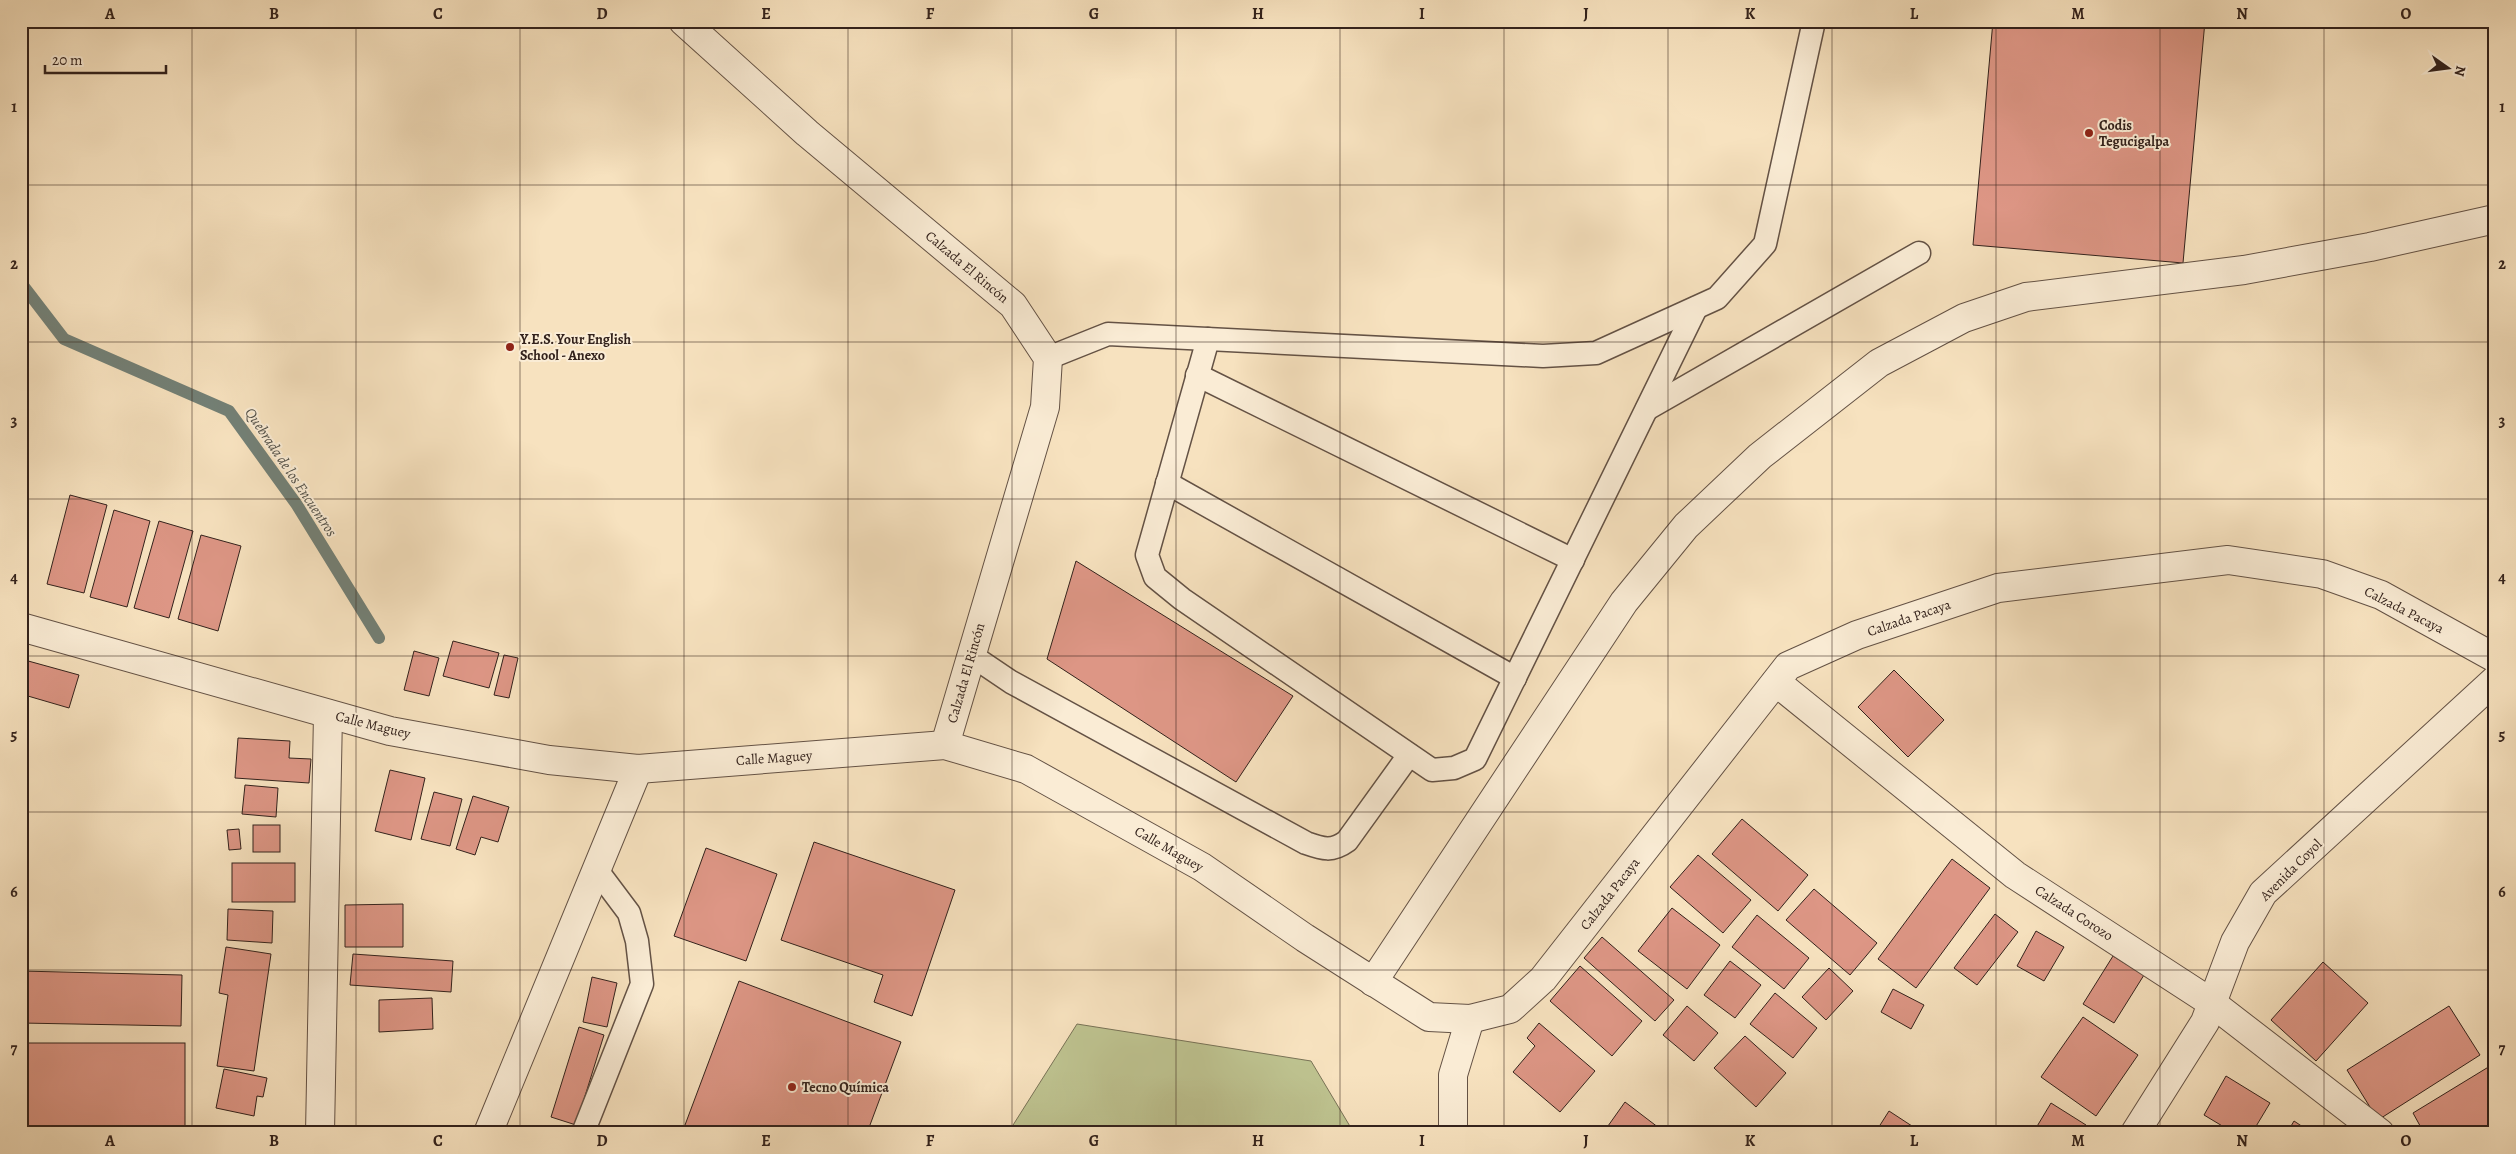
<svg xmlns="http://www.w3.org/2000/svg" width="2516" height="1154" viewBox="0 0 2516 1154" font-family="Alegreya,serif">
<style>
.green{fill:#bec390;stroke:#787256}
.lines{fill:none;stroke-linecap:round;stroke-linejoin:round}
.stream{stroke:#738076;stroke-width:12}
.building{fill:#dd9685;stroke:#33221c}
.lane-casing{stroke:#645245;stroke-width:25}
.street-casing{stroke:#645245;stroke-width:30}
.lane{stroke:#faecd5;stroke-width:22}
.street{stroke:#faecd5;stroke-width:28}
.grid{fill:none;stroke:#33221c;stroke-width:1;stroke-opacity:0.55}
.poi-dot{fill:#8f2418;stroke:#faecd5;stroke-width:2}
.labels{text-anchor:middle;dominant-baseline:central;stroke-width:4;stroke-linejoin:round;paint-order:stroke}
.poi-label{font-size:14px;font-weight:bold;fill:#33221c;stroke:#faecd5;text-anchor:start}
.street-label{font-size:14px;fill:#33221c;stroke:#faecd5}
.water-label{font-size:15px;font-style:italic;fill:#535149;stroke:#faecd5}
.neatline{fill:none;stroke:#33221c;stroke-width:2}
.grid-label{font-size:16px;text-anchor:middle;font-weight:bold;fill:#33221c}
</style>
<rect width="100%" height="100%" fill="#f7e2bf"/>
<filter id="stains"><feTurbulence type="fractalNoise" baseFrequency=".004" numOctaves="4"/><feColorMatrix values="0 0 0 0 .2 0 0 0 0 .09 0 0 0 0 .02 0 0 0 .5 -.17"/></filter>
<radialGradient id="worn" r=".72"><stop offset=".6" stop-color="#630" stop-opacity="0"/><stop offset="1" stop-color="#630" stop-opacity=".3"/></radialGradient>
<path class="green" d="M1077 1024 1311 1061 1354 1133H1008Z"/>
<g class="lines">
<path class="stream" d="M21 283 64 339 229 411 297 505 379 638"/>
</g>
<g class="building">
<path d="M1993 21H2205L2183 263 1973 245Z"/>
<path d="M70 495 107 505 84 593 47 584Z"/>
<path d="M114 510 150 521 127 607 90 597Z"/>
<path d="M159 521 193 531 169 618 134 608Z"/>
<path d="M201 535 241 546 218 631 178 619Z"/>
<path d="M1076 561 1293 696 1236 782 1047 659Z"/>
<path d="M453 641 499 653 489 688 443 676Z"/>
<path d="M414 651 439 658 429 696 404 690Z"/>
<path d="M504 655 518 658 509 698 494 695Z"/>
<path d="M21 659 79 675 69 708 21 694Z"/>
<path d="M1894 670 1944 720 1908 757 1858 707Z"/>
<path d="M238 738 290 741 289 758 311 759 309 783 235 778Z"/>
<path d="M390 770 425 778 411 840 375 831Z"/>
<path d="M245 785 278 788 276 817 242 814Z"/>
<path d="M434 792 462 799 450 846 421 839Z"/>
<path d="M473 796 509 807 498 842 481 837 475 855 456 849Z"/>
<path d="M1742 819 1808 875 1778 911 1712 854Z"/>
<rect x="253" y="825" width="27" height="27"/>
<path d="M239 829 241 849 229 850 227 830Z"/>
<path d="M814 842 955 890 912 1016 874 1002 883 975 781 940Z"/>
<path d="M706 848 777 874 746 961 674 936Z"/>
<path d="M1698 855 1751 900 1723 933 1670 887Z"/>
<path d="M1952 859 1990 888 1916 988 1878 959Z"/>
<rect x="232" y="863" width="63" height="39"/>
<path d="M1814 889 1877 943 1850 975 1786 920Z"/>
<path d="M403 904V947H345V905Z"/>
<path d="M1672 908 1720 945 1687 989 1638 951Z"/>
<path d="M228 909 273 911 272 943 227 940Z"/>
<path d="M1995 914 2018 932 1977 985 1954 968Z"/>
<path d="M1757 915 1809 958 1784 989 1732 947Z"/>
<path d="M2036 931 2064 947 2044 981 2017 966Z"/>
<path d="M1602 937 1674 1000 1655 1021 1584 958Z"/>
<path d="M226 947 271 954 254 1071 217 1066 228 995 219 993Z"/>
<path d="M353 954 453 961 451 992 350 985Z"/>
<path d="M2113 956 2144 975 2114 1023 2083 1004Z"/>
<path d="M1730 961 1761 985 1735 1018 1704 995Z"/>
<path d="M2323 962 2368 1003 2316 1061 2271 1020Z"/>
<path d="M1580 966 1642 1021 1612 1056 1550 1001Z"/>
<path d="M1829 968 1853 991 1826 1020 1802 997Z"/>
<path d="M21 971 182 975 181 1026 21 1023Z"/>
<path d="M592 977 617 983 607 1027 583 1022Z"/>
<path d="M739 981 901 1042 867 1133H682Z"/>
<path d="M1893 989 1924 1005 1911 1029 1881 1012Z"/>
<path d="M1775 993 1817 1028 1793 1058 1750 1024Z"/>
<path d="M432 998 433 1029 379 1032V1000Z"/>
<path d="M1687 1006 1718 1033 1694 1061 1663 1035Z"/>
<path d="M2449 1006 2480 1055 2378 1120 2347 1070Z"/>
<path d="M2083 1017 2138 1055 2096 1116 2041 1077Z"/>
<path d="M1539 1023 1595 1071 1560 1112 1513 1072 1535 1046 1527 1038Z"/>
<path d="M579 1027 604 1035 576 1125 551 1117Z"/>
<path d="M1745 1036 1786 1073 1756 1107 1714 1068Z"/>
<rect x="21" y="1043" width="164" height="90"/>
<path d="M2495 1063V1126L2484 1133H2424L2413 1113Z"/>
<path d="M224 1069 267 1078 263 1097 257 1096 254 1116 216 1108Z"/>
<path d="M2226 1076 2270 1103 2252 1133H2234L2204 1115Z"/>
<path d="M1625 1102 1663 1131 1662 1133H1603Z"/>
<path d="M2051 1103 2086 1125 2081 1133H2033Z"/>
<path d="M1889 1111 1915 1128 1912 1133H1875Z"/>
<path d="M2294 1121 2312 1133H2287Z"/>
<path d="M1992 1126 2002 1133H1987Z"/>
</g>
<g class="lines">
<defs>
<g id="lane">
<path d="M1208 339 1147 555 1155 577 1182 599 1432 770 1454 768 1475 759 1696 308"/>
<path d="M1048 358 1108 334 1543 356 1596 353 1717 298 1765 244 1814 21"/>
<path d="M1197 375 1573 560"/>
<path d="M1647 409 1919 253"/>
<path d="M1167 483 1515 678"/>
<path d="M971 655 1011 682 1306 843C1323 849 1332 852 1347 841L1409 755"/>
<path d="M583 1133 642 984 637 941 629 913 596 869"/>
</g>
<g id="street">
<path d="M683 21 807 133 1013 305 1048 358 1045 407 945 745"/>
<path d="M21 627 390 731 549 760 638 769 945 745 1026 769 1202 867 1305 938 1429 1017 1470 1019 1510 1009 1543 979 1788 666 1857 635 1998 588 2228 560 2322 574 2381 595 2495 658"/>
<path d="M1776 682 2015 875 2212 1003 2380 1133"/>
<path d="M1373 982 1624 602 1686 526 1760 456 1879 363 1964 318 2026 297 2244 270 2370 247 2495 219"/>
<path d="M320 1133 328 714"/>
<path d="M488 1133 638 769"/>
<path d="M1453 1133V1075L1470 1019"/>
<path d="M2135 1133 2205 1022 2235 942 2263 893 2495 680"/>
</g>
</defs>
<use href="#lane" class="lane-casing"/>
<use href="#street" class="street-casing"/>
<use href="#lane" class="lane"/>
<use href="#street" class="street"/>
</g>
<path class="grid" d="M192 21V1133M356 21V1133M520 21V1133M684 21V1133M848 21V1133M1012 21V1133M1176 21V1133M1340 21V1133M1504 21V1133M1668 21V1133M1832 21V1133M1996 21V1133M2160 21V1133M2324 21V1133M21 185H2495M21 342H2495M21 499H2495M21 656H2495M21 812H2495M21 970H2495"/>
<g class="poi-dot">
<circle cx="2089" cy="133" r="5"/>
<circle cx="510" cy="347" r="5"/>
<circle cx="792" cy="1087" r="5"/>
</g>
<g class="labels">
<g class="poi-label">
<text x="2099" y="125">Codis<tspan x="2099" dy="16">Tegucigalpa</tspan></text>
<text x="520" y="339">Y.E.S. Your English<tspan x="520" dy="16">School - Anexo</tspan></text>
<text x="802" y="1087">Tecno Química</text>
</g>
<g class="street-label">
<text transform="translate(967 267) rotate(40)">Calzada El Rincón</text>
<text transform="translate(2404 610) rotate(27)">Calzada Pacaya</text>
<text transform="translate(1909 618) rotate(-19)">Calzada Pacaya</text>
<text transform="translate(966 673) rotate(-74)">Calzada El Rincón</text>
<text transform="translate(373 725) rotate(14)">Calle Maguey</text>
<text transform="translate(774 758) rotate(-4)">Calle Maguey</text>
<text transform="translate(1169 849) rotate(30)">Calle Maguey</text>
<text transform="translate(2291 870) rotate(-45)">Avenida Coyol</text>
<text transform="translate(1610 894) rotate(-52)">Calzada Pacaya</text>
<text transform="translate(2074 913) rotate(33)">Calzada Corozo</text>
</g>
<g class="water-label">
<text transform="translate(291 472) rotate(56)">Quebrada de los Encuentros</text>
</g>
</g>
<rect width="2516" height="1154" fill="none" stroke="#f7e2bf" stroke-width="55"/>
<g transform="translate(2448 68) rotate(104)" stroke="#faecd5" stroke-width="4" paint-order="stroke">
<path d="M0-4L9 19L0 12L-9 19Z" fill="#33221c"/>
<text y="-8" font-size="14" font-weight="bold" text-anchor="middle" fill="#33221c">N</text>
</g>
<path d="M45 65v8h121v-8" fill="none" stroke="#33221c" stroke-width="2.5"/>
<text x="52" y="65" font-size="15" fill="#33221c" stroke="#faecd5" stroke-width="4" paint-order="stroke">20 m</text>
<rect x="28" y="28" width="2460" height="1098" class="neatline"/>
<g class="grid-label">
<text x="110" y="19">A</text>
<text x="274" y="19">B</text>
<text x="438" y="19">C</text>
<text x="602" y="19">D</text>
<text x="766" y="19">E</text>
<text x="930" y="19">F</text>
<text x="1094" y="19">G</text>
<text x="1258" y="19">H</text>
<text x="1422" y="19">I</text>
<text x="1586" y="19">J</text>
<text x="1750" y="19">K</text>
<text x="1914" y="19">L</text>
<text x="2078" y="19">M</text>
<text x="2242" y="19">N</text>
<text x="2406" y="19">O</text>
<text x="14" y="112">1</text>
<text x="2502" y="112">1</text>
<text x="14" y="269">2</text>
<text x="2502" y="269">2</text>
<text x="14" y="426">3</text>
<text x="2502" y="426">3</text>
<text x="14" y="583">4</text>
<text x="2502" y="583">4</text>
<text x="14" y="740">5</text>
<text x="2502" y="740">5</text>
<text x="14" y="897">6</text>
<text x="2502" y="897">6</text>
<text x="14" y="1054">7</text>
<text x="2502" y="1054">7</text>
<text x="110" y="1146">A</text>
<text x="274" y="1146">B</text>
<text x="438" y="1146">C</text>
<text x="602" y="1146">D</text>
<text x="766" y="1146">E</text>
<text x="930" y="1146">F</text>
<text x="1094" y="1146">G</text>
<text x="1258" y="1146">H</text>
<text x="1422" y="1146">I</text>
<text x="1586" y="1146">J</text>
<text x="1750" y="1146">K</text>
<text x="1914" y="1146">L</text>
<text x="2078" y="1146">M</text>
<text x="2242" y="1146">N</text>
<text x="2406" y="1146">O</text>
</g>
<rect width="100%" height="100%" filter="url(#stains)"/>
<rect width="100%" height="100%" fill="url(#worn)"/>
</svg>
